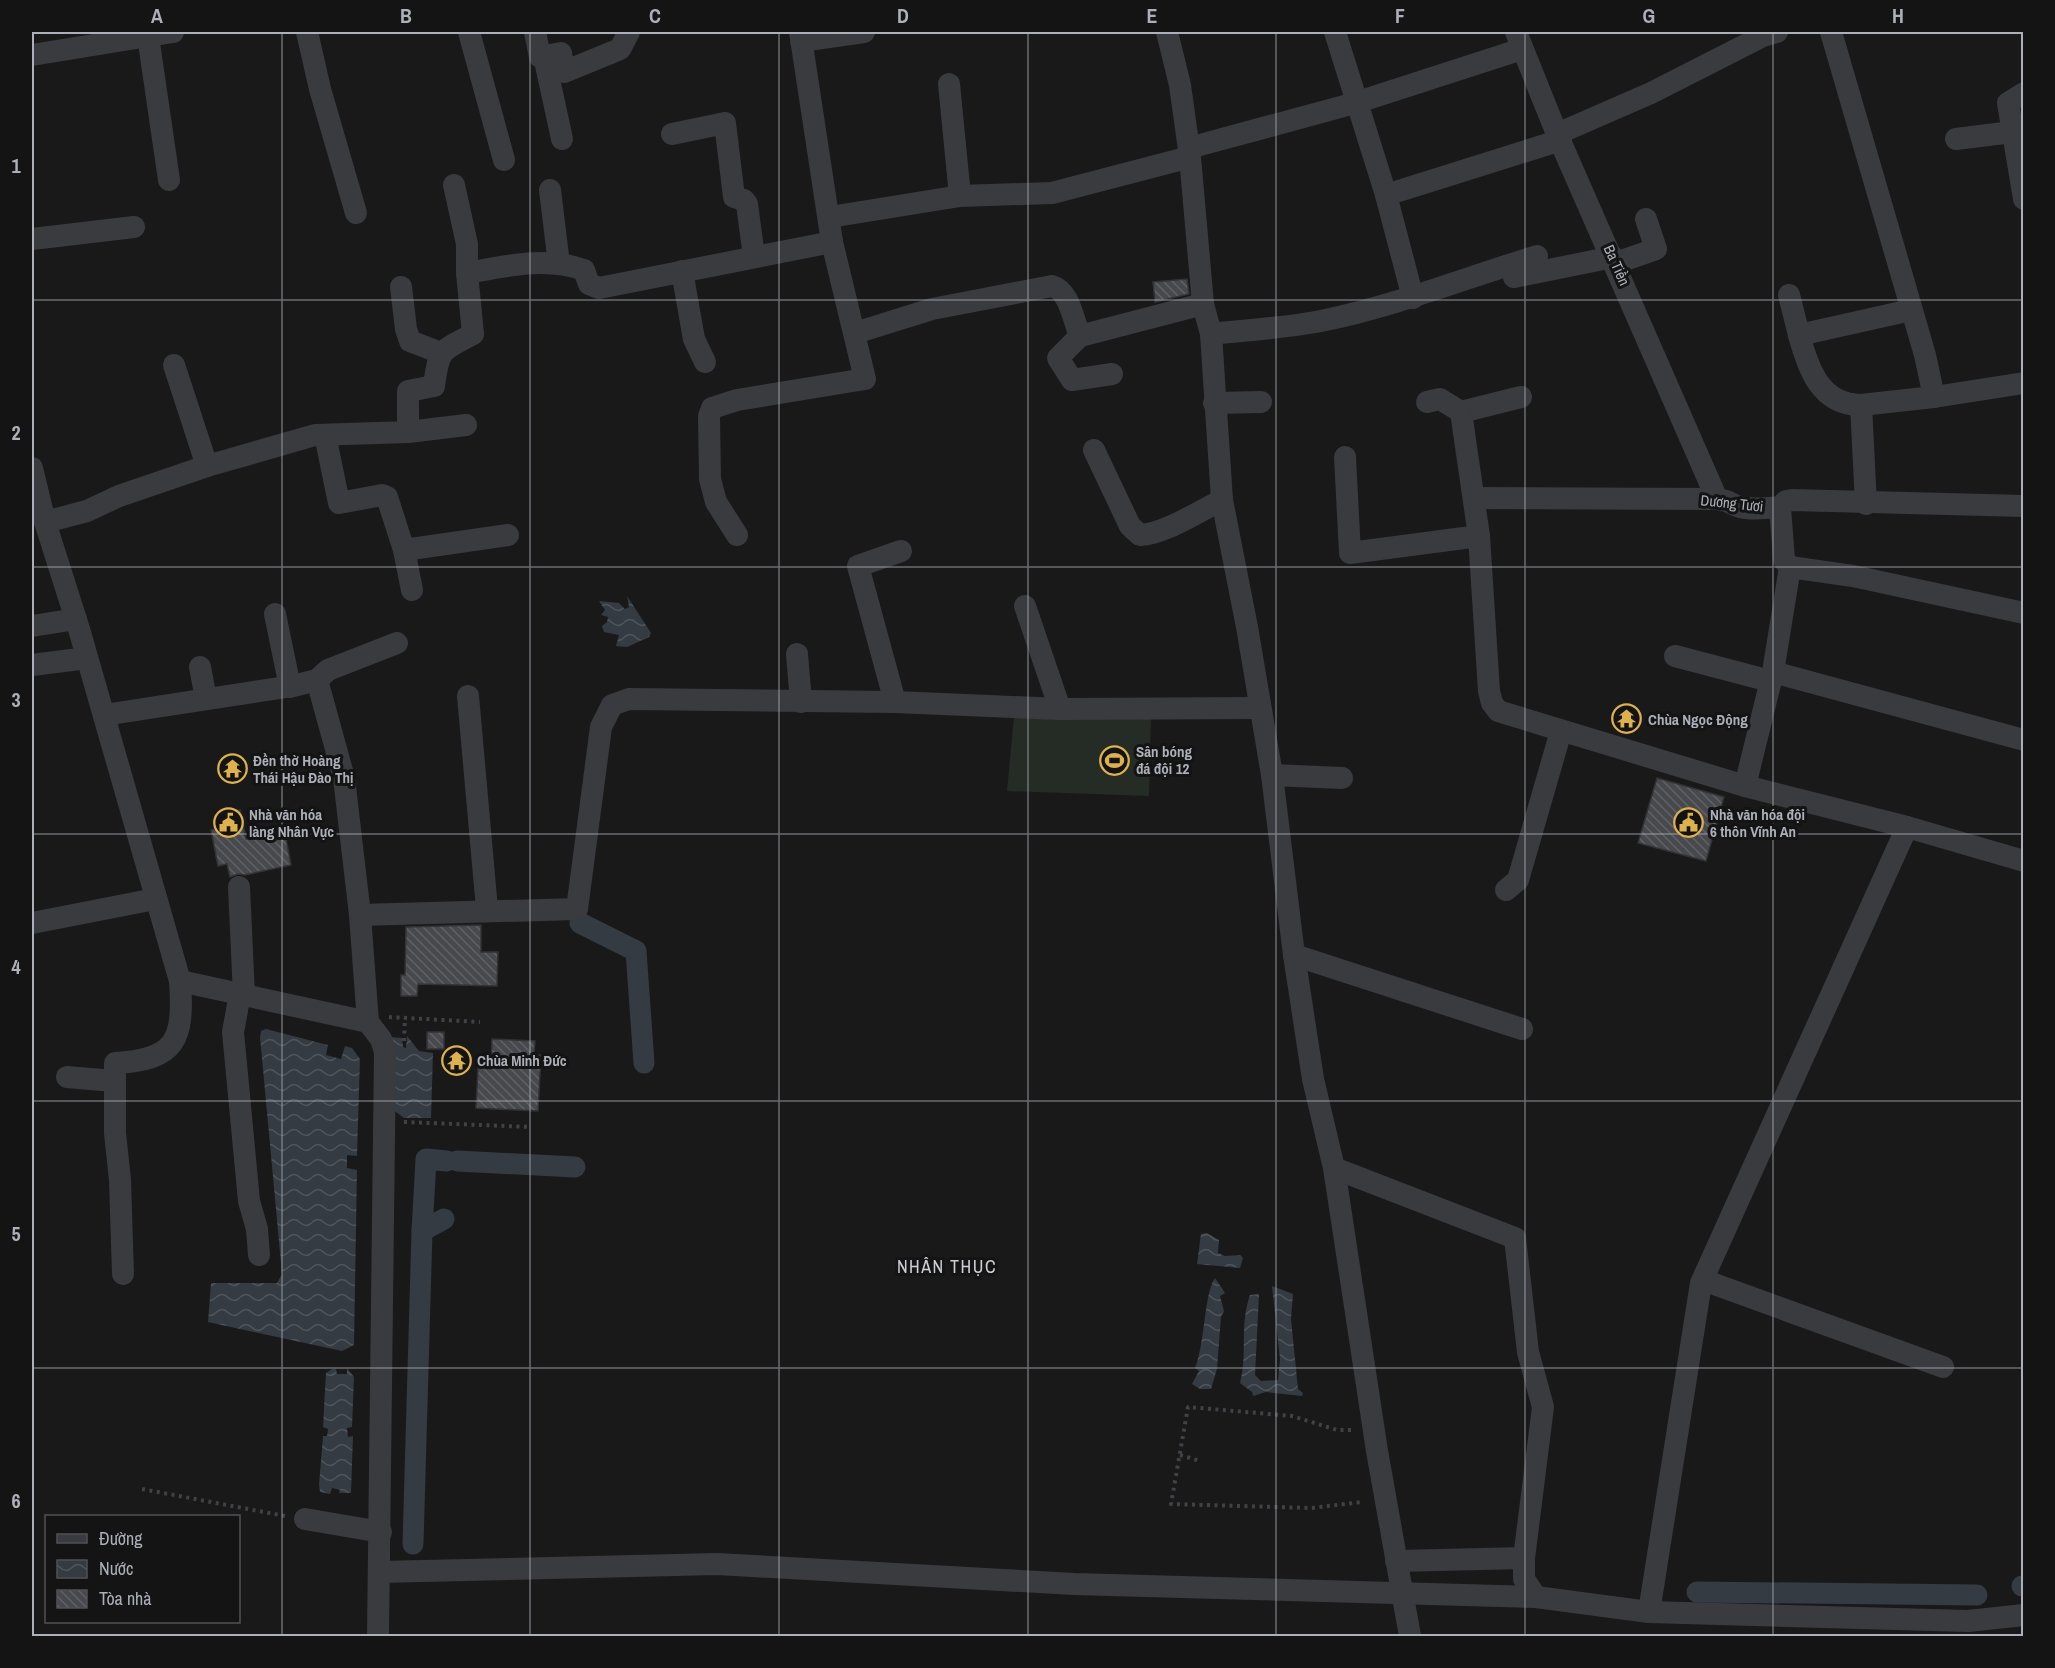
<svg xmlns="http://www.w3.org/2000/svg" width="2055" height="1668" viewBox="0 0 2055 1668" font-family="'Archivo Narrow',sans-serif">
<style>
.grass{fill:#252c26}
.water{fill:url(#water-waves)}
.lines{fill:none;stroke-linecap:round;stroke-linejoin:round}
.canal{stroke:#343b42;stroke-width:21}
.building{fill:url(#building-back-hatch);stroke:#333336;stroke-width:1.5}
.path{stroke:#404246;stroke-width:4;stroke-dasharray:3 4.5;stroke-linecap:butt}
.minor{stroke:#3a3b3f;stroke-width:22}
.grid{fill:none;stroke:#adb0b8;stroke-width:1.5;stroke-opacity:0.55}
.labels{text-anchor:middle;dominant-baseline:central;stroke-width:6;stroke-linejoin:round;paint-order:stroke}
.street-label{font-size:15px;fill:#adb0b8;stroke:#141415}
.poi-label{font-size:15px;font-weight:bold;fill:#adb0b8;stroke:#141415;text-anchor:start}
.quarter-label{font-size:18px;letter-spacing:1.5px;fill:#cdcfd5;stroke:#141415}
.neatline{fill:none;stroke:#adb0b8;stroke-width:2}
.grid-label{font-size:20px;text-anchor:middle;font-weight:bold;fill:#adb0b8}
</style>
<defs>
<pattern id="water-waves" width="16" height="10" patternUnits="userSpaceOnUse" patternTransform="scale(1.5)"><rect width="16" height="10" fill="#343b42"/><path d="M0 5q4-4 8 0t8 0" fill="none" stroke="#4f555b"/></pattern>
<pattern id="building-back-hatch" width="6" height="6" patternUnits="userSpaceOnUse" patternTransform="scale(1.5)"><rect width="6" height="6" fill="#48494c"/><path d="M-1 5l2 2M0 0l6 6M5-1l2 2" fill="none" stroke="#606164"/></pattern>
</defs>
<rect width="100%" height="100%" fill="#19191a"/>
<path class="grass" d="M1014 717 1151 718 1149 796 1007 791Z"/>
<g class="water">
<path d="M627 596 651 633 649 637 627 647 616 646 619 635 604 632 602 626 607 622 608 617 601 615 605 610 599 601 619 603 625 609 629 607Z"/>
<path d="M266 1029 328 1045 326 1055 341 1059 345 1046 352 1048 360 1059 357 1156 347 1155V1168L357 1170 354 1345 342 1351 208 1322 211 1283H277L282 1274 260 1037 261 1031Z"/>
<path d="M407 1036 419 1051 433 1053 431 1118H404L392 1109 391 1037 402 1038 403 1047 406 1048Z"/>
<path d="M1207 1233 1219 1240 1218 1253 1225 1256 1240 1255 1243 1258 1240 1268 1197 1264 1201 1234Z"/>
<path d="M1215 1278 1225 1293 1220 1296 1224 1311 1221 1317 1217 1369 1211 1389H1200L1192 1384 1199 1371 1195 1368C1205 1344 1204 1293 1215 1278Z"/>
<path d="M1272 1286 1293 1294 1291 1319 1298 1389 1303 1393 1302 1396 1266 1392 1253 1396 1252 1392 1240 1383C1248 1352 1239 1327 1250 1295L1259 1294 1255 1375 1261 1381 1278 1380 1280 1359Z"/>
<path d="M347 1368 354 1377 352 1427 347 1428 348 1437 353 1436 351 1493H339L340 1490 332 1488 330 1494 320 1492 319 1485 323 1436H327L328 1429 323 1427 326 1373 332 1369H336L337 1374H347Z"/>
</g>
<g class="lines">
<g class="canal">
<path d="M580 923 636 951 644 1063"/>
<path d="M457 1161 575 1167"/>
<path d="M422 1231 426 1159 447 1161"/>
<path d="M413 1544 422 1231 444 1219"/>
<path d="M2022 1586H2024"/>
<path d="M1697 1592 1977 1595"/>
</g>
</g>
<g class="building">
<path d="M1187 279 1189 294 1155 302 1153 282Z"/>
<path d="M1657 778 1724 797 1706 861 1638 843Z"/>
<path d="M240 810 246 839 285 833 291 865 245 875 238 874 230 877 227 864 218 866 211 830 217 828 215 815Z"/>
<path d="M481 925V952H498L497 986 418 984 417 996H401V975H405L406 927Z"/>
<rect x="427" y="1032" width="17" height="17"/>
<path d="M492 1039 535 1041 534 1055H541L538 1111 476 1108 478 1068 491 1069Z"/>
</g>
<g class="lines">
<g class="path">
<path d="M389 1017 480 1022"/>
<path d="M404 1041 405 1018"/>
<path d="M404 1122 531 1127"/>
<path d="M1351 1430H1337L1292 1416 1188 1407 1171 1504 1311 1508 1362 1502"/>
<path d="M1180 1455 1200 1461"/>
<path d="M142 1489 285 1516"/>
</g>
<g class="minor">
<path d="M307 32 320 89 356 213"/>
<path d="M469 32 504 160"/>
<path d="M535 32 540 57 561 53 564 72 620 49 629 32"/>
<path d="M1167 32 1180 85 1190 157 1203 304 1211 334 1222 500 1247 627 1272 775 1294 955 1313 1079 1334 1168 1377 1451 1410 1636"/>
<path d="M1335 32 1386 195 1413 298"/>
<path d="M1516 32 1557 134 1717 499"/>
<path d="M1831 32 1925 355 1934 397"/>
<path d="M148 36 169 180"/>
<path d="M801 41 864 32"/>
<path d="M32 55 173 32"/>
<path d="M544 56 562 139"/>
<path d="M949 84 960 196"/>
<path d="M2024 93 2008 103 2024 199"/>
<path d="M672 134 725 123 734 197 744 200 747 204 754 257"/>
<path d="M1557 134 1651 93 1763 36 1777 32"/>
<path d="M1956 139 2012 132"/>
<path d="M1189 148 1355 103 1522 49"/>
<path d="M454 185 467 244V273"/>
<path d="M550 190 559 264"/>
<path d="M1386 195 1561 140"/>
<path d="M830 217 960 196 1052 193 1190 157"/>
<path d="M32 239 134 227"/>
<path d="M1616 263 1656 249 1646 219"/>
<path d="M682 271 694 339 705 362"/>
<path d="M1514 277 1613 257"/>
<path d="M401 287 406 329 410 341 441 353"/>
<path d="M1789 295 1799 335"/>
<path d="M855 333 932 309 1052 286C1070 291 1073 320 1080 336L1203 304"/>
<path d="M1211 334C1247 330 1285 328 1321 321 1395 306 1465 278 1537 256"/>
<path d="M1080 336 1058 358 1072 380 1112 374"/>
<path d="M174 365 207 466"/>
<path d="M1521 397 1461 412 1479 536 1489 691 1492 703 1498 711 1745 786 1907 827 2024 861"/>
<path d="M1427 402 1440 399 1461 412"/>
<path d="M1214 403 1261 402"/>
<path d="M1861 405C1820 405 1808 368 1799 335L1911 310"/>
<path d="M408 432 466 425"/>
<path d="M325 435 339 503 382 495 387 497 404 550 508 535"/>
<path d="M1094 450 1130 526 1140 535C1164 534 1200 511 1222 500"/>
<path d="M1345 457 1350 553 1479 536"/>
<path d="M32 468 45 522 79 629 180 981C184 1039 177 1060 115 1063V1133L120 1180 123 1274"/>
<path d="M1474 498 1717 499C1729 500 1732 505 1740 507 1752 510 1768 508 1780 507L1786 501 1792 500 2024 506"/>
<path d="M1866 504 1861 405 1934 397 2024 383"/>
<path d="M45 522 87 511 119 496 207 466 315 435 408 432V391L434 386C439 348 441 351 473 334L467 273C506 266 546 256 584 270L589 284 599 288 832 242"/>
<path d="M737 535 716 502 710 479 709 416 712 408 737 400 865 379 832 242 800 32"/>
<path d="M404 550 412 590"/>
<path d="M1790 567 1853 576 2024 613"/>
<path d="M1025 606 1060 709"/>
<path d="M275 614 290 687"/>
<path d="M32 626 76 619"/>
<path d="M797 654 801 702"/>
<path d="M1675 656 1770 681"/>
<path d="M32 665 87 658"/>
<path d="M200 667 206 699"/>
<path d="M1773 672 2024 740"/>
<path d="M317 680 344 778 360 915 368 1022 381 1039 385 1052 378 1636"/>
<path d="M468 696 487 909"/>
<path d="M895 702 858 566 901 551"/>
<path d="M104 715 293 686 317 680 328 670 397 643"/>
<path d="M1272 775 1342 778"/>
<path d="M1745 786 1773 672 1790 567 1784 560 1780 507"/>
<path d="M239 887 244 995"/>
<path d="M1506 890 1518 880 1561 731"/>
<path d="M360 915 577 909 601 727 612 705 629 699 895 702 1060 709 1260 708"/>
<path d="M32 923 155 899"/>
<path d="M1294 955 1522 1029"/>
<path d="M180 981 368 1022"/>
<path d="M240 994 233 1032 249 1201 257 1229 259 1255"/>
<path d="M67 1077 114 1081"/>
<path d="M1334 1168 1515 1238 1528 1352 1543 1407 1524 1558V1579L1536 1597"/>
<path d="M1703 1280 1943 1367"/>
<path d="M305 1519 381 1532"/>
<path d="M1396 1561 1524 1558"/>
<path d="M379 1572 717 1564 1074 1584 1536 1597 1649 1612 1968 1621 2024 1615"/>
<path d="M1649 1612 1701 1283 1907 827"/>
</g>
</g>
<path class="grid" d="M282 32V1636M530 32V1636M779 32V1636M1028 32V1636M1276 32V1636M1525 32V1636M1773 32V1636M32 300H2024M32 567H2024M32 834H2024M32 1101H2024M32 1368H2024"/>
<defs>
<symbol id="temple-ring" viewBox="-11 -11 22 22"><circle r="9.5" fill="#141415" stroke="#ddb24e" stroke-width="1.5"/><path d="M0-6L5-2H3V0L6.5 2.5H4V6H1.5V3h-3V6H-4V2.5H-6.5L-3 0V-2H-5Z" fill="#ddb24e"/></symbol>
<symbol id="stadium-ring" viewBox="-11 -11 22 22"><circle r="9.5" fill="#141415" stroke="#ddb24e" stroke-width="1.5"/><path d="M0-5a6.5 5 0 1 0 0 10a6.5 5 0 1 0 0-10ZM-3.5-1.8h7v3.6h-7Z" fill="#ddb24e"/></symbol>
<symbol id="civic-ring" viewBox="-11 -11 22 22"><circle r="9.5" fill="#141415" stroke="#ddb24e" stroke-width="1.5"/><path d="M-.6-6.5H3V-4.5H.6V-3L4-1V1h2V6H-6V1h2V-1L-.6-3ZM-1.2 2.5V6h2.4V2.5Z" fill="#ddb24e"/></symbol>
</defs>
<g fill-rule="evenodd">
<use href="#temple-ring" x="1610" y="702" width="33" height="33"/>
<use href="#stadium-ring" x="1098" y="744" width="33" height="33"/>
<use href="#temple-ring" x="216" y="752" width="33" height="33"/>
<use href="#civic-ring" x="212" y="806" width="33" height="33"/>
<use href="#civic-ring" x="1672" y="806" width="33" height="33"/>
<use href="#temple-ring" x="440" y="1044" width="33" height="33"/>
</g>
<g class="labels">
<g class="street-label">
<text transform="translate(1617 265) rotate(66)">Ba Tiền</text>
<text transform="translate(1732 503) rotate(6)">Dương Tươi</text>
</g>
<g class="poi-label">
<text x="1648" y="719">Chùa Ngọc Động</text>
<text x="1136" y="751">Sân bóng<tspan x="1136" dy="17">đá đội 12</tspan></text>
<text x="253" y="760">Đền thờ Hoàng<tspan x="253" dy="17">Thái Hậu Đào Thị</tspan></text>
<text x="249" y="814">Nhà văn hóa<tspan x="249" dy="17">làng Nhân Vực</tspan></text>
<text x="1710" y="814">Nhà văn hóa đội<tspan x="1710" dy="17">6 thôn Vĩnh An</tspan></text>
<text x="477" y="1060">Chùa Minh Đức</text>
</g>
<g class="quarter-label">
<text x="947" y="1266">NHÂN THỤC</text>
</g>
</g>
<rect width="2055" height="1668" fill="none" stroke="#141415" stroke-width="66"/>
<rect x="45" y="1515" width="195" height="108" fill="#141415" stroke="#515256" stroke-width="1.5"/>
<rect x="57" y="1534" width="30" height="9" fill="#3a3b3f" stroke="#515256" stroke-width="1.5"/>
<text x="99" y="1545" font-size="18" fill="#adb0b8">Đường</text>
<rect x="57" y="1560" width="30" height="18" fill="url(#water-waves)" stroke="#515256" stroke-width="1.5"/>
<text x="99" y="1575" font-size="18" fill="#adb0b8">Nước</text>
<rect x="57" y="1590" width="30" height="18" fill="url(#building-back-hatch)" stroke="#515256" stroke-width="1.5"/>
<text x="99" y="1605" font-size="18" fill="#adb0b8">Tòa nhà</text>
<rect x="33" y="33" width="1989" height="1602" class="neatline"/>
<g class="grid-label">
<text x="157" y="23">A</text>
<text x="406" y="23">B</text>
<text x="655" y="23">C</text>
<text x="903" y="23">D</text>
<text x="1152" y="23">E</text>
<text x="1400" y="23">F</text>
<text x="1649" y="23">G</text>
<text x="1898" y="23">H</text>
<text x="16" y="173">1</text>
<text x="16" y="440">2</text>
<text x="16" y="707">3</text>
<text x="16" y="974">4</text>
<text x="16" y="1241">5</text>
<text x="16" y="1508">6</text>
</g>
</svg>
